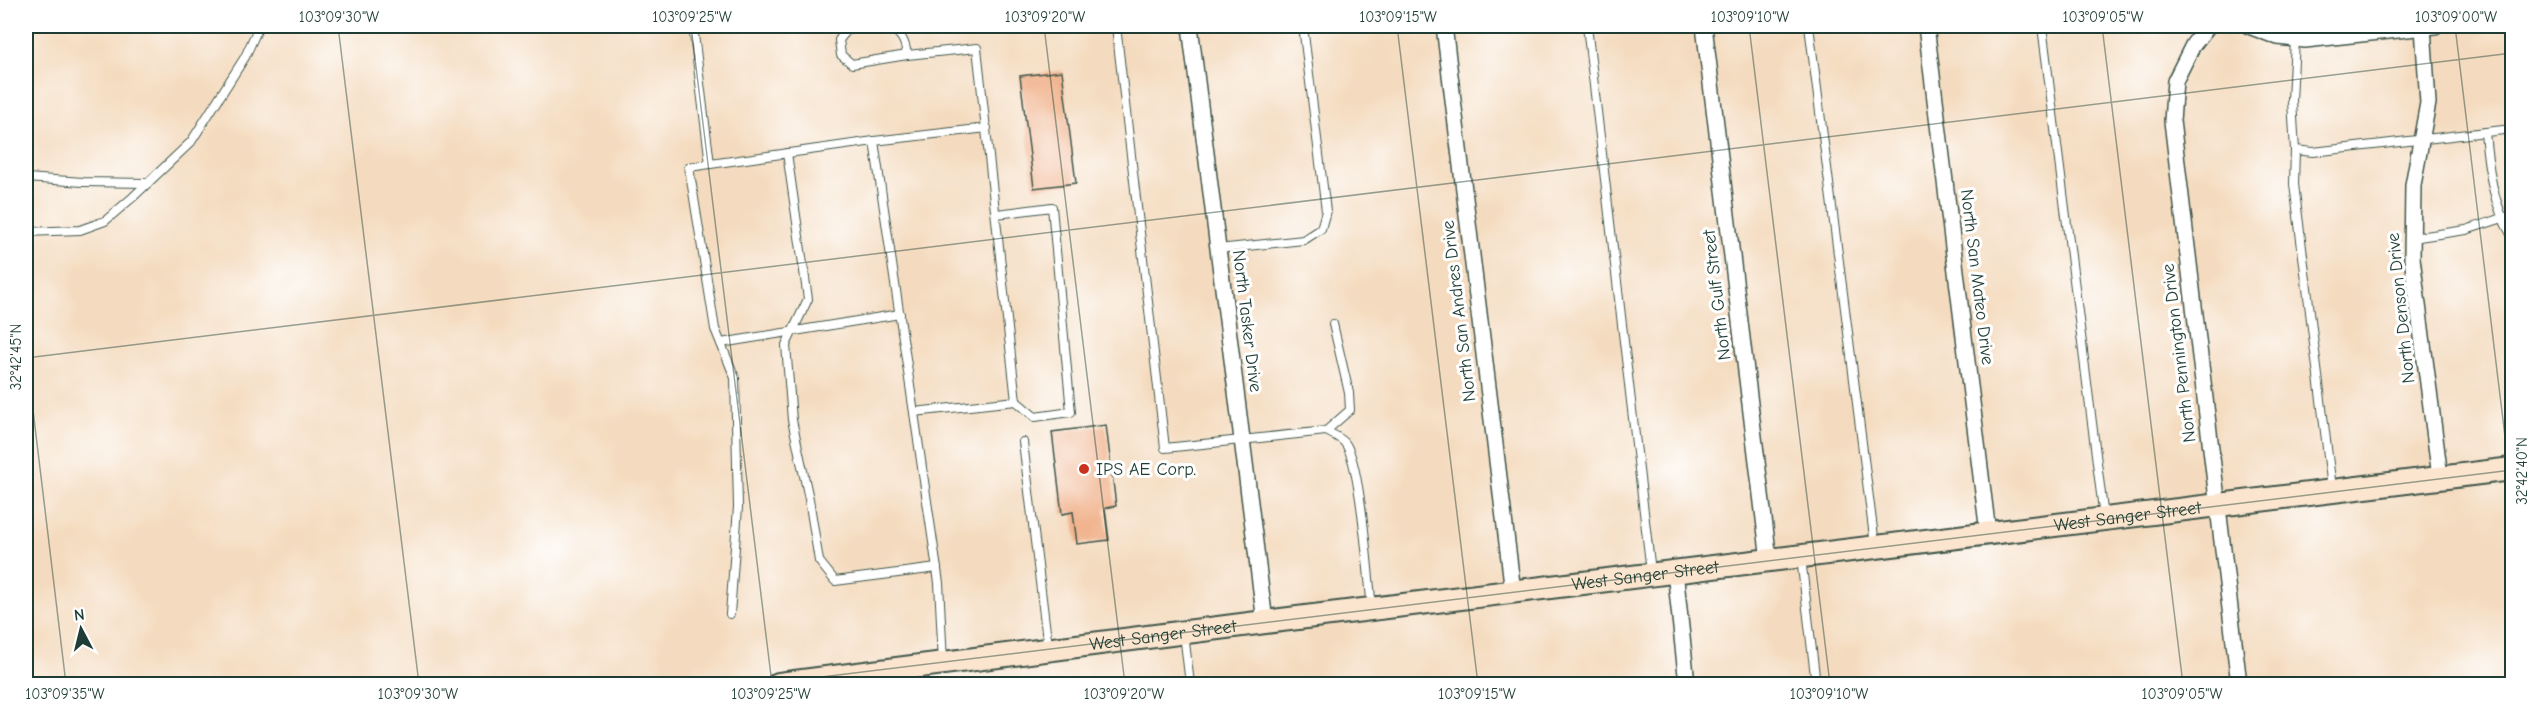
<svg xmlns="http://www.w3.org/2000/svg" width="2538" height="710" viewBox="0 0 2538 710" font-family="'Comic Neue',sans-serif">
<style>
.building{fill:#efac82}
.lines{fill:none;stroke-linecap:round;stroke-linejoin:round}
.lane-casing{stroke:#3f5549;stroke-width:10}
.street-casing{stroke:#3f5549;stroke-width:18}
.secondary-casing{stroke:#3f5549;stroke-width:26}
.lane{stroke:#fff;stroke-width:8}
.street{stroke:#fff;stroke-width:15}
.secondary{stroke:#fbe5cf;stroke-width:22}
.ticks{fill:none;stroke:#1f3d34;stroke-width:1.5;stroke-opacity:0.45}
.poi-dot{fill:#c8321e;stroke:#fff;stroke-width:2}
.labels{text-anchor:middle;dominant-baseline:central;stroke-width:6;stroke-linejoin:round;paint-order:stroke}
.street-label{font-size:18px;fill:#1f3d34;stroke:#fff}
.poi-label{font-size:18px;fill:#1f3d34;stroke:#fff;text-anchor:start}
.neatline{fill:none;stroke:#1f3d34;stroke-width:2}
.ticks-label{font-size:15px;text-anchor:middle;fill:#1f3d34}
</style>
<rect width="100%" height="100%" fill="#fff"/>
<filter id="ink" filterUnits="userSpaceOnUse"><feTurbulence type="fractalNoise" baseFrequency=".0167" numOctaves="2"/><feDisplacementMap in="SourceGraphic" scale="12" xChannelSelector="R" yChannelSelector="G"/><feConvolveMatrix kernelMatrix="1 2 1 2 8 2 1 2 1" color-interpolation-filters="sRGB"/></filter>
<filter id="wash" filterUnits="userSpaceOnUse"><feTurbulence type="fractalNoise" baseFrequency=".008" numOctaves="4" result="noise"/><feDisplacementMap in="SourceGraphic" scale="24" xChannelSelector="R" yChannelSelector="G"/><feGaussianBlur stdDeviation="1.35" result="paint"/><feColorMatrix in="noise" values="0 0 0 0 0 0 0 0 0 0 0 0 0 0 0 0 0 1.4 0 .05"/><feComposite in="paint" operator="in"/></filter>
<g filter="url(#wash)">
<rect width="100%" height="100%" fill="#f4dbbf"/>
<g id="blocks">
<g class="building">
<path d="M1062 71 1076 183 1034 188 1020 76Z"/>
<path d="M1106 425 1116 506 1105 508 1109 540 1077 544 1073 512 1062 514 1052 432Z"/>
</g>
</g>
</g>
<g filter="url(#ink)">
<use href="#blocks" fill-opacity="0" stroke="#3f5549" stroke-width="1.5"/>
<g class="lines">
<defs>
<g id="lane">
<path d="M693 26 710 164"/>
<path d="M869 26 848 29 839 40 841 55 852 64 907 55 977 48 1016 401 914 412"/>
<path d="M888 26C901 34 905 40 907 55"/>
<path d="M1116 26 1165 448 1326 431 1350 410 1349 393 1333 324"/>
<path d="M1587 26 1651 572"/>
<path d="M1809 26 1875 545"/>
<path d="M2042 26 2104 518"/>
<path d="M2295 39 2292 101 2295 150 2313 152 2512 129"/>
<path d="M2485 132C2488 168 2493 205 2512 236"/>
<path d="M874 141 987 128"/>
<path d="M2295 150 2294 184 2332 488"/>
<path d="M787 153 808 299 786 345 792 420 809 499 819 561 835 581 937 568"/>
<path d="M26 178 83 182 148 183"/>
<path d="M997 214 1052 207 1071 412 1035 417 1016 401"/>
<path d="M26 232 80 230 105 221 133 197 191 142 245 57 259 26"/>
<path d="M2412 238 2466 230 2512 215"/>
<path d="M1218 249 1304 240 1321 229 1326 211 1303 26"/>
<path d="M721 343 900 314"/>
<path d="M1326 431C1332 434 1341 438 1345 443 1361 464 1368 576 1372 608"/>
<path d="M1023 442 1048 648"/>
<path d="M1801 558 1816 684"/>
<path d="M730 614 738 507 735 378 715 329 689 167 874 141 939 583 943 662"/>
<path d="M1184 634 1190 684"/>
</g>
<g id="street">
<path d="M1190 26 1265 622"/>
<path d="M1444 26 1513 592"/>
<path d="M1704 26 1769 560"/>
<path d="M1926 26 1988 533"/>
<path d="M2208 26 2193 45 2175 81 2172 121 2239 684"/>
<path d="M2249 26 2278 37 2305 40 2435 26"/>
<path d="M2423 27 2428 103 2413 185 2412 258 2440 477"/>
<path d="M1675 571 1687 684"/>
</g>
<g id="secondary">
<path id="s1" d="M779 684 1265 622 2512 469"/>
</g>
</defs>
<use href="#lane" class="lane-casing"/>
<use href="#street" class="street-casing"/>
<use href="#secondary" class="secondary-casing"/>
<use href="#lane" class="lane"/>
<use href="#street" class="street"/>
<use href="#secondary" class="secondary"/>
</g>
</g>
<path class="ticks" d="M338 26 419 684M691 26 772 684M1044 26 1125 684M1397 26 1478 684M1749 26 1830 684M2102 26 2183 684M2455 26 2512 494M26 352 66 684M26 358 2512 53M764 684 2512 470"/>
<circle class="poi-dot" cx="1084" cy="469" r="6"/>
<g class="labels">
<g class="street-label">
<text transform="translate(1977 277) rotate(83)">North San Mateo Drive</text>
<text transform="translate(1717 295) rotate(-97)">North Gulf Street</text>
<text transform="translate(2401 308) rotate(-96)">North Denson Drive</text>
<text transform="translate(1459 311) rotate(-97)">North San Andres Drive</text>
<text transform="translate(1247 321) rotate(83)">North Tasker Drive</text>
<text transform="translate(2179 353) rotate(-97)">North Pennington Drive</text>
<text stroke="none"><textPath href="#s1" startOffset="1359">West Sanger Street</textPath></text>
<text stroke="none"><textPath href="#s1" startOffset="873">West Sanger Street</textPath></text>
<text stroke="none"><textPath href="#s1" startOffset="387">West Sanger Street</textPath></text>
</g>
<g class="poi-label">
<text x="1096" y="469">IPS AE Corp.</text>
</g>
</g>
<rect width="2538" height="710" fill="none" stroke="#fff" stroke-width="66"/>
<g transform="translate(81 629) rotate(353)" stroke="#ffffff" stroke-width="4.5" paint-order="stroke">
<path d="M0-4.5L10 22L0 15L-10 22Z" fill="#1f3d34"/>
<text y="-9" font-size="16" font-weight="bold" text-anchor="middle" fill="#1f3d34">N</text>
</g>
<rect x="33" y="33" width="2472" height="644" class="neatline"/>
<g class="ticks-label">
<text x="339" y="22">103°09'30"W</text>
<text x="692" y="22">103°09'25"W</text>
<text x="1045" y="22">103°09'20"W</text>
<text x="1398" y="22">103°09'15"W</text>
<text x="1750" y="22">103°09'10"W</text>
<text x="2103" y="22">103°09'05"W</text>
<text x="2456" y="22">103°09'00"W</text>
<text transform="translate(16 357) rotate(-90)" y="5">32°42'45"N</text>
<text transform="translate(2522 471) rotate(-90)" y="5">32°42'40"N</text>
<text x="65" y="699">103°09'35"W</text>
<text x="418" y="699">103°09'30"W</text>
<text x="771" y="699">103°09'25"W</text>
<text x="1124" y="699">103°09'20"W</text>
<text x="1477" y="699">103°09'15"W</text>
<text x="1829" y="699">103°09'10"W</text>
<text x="2182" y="699">103°09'05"W</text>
</g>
</svg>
